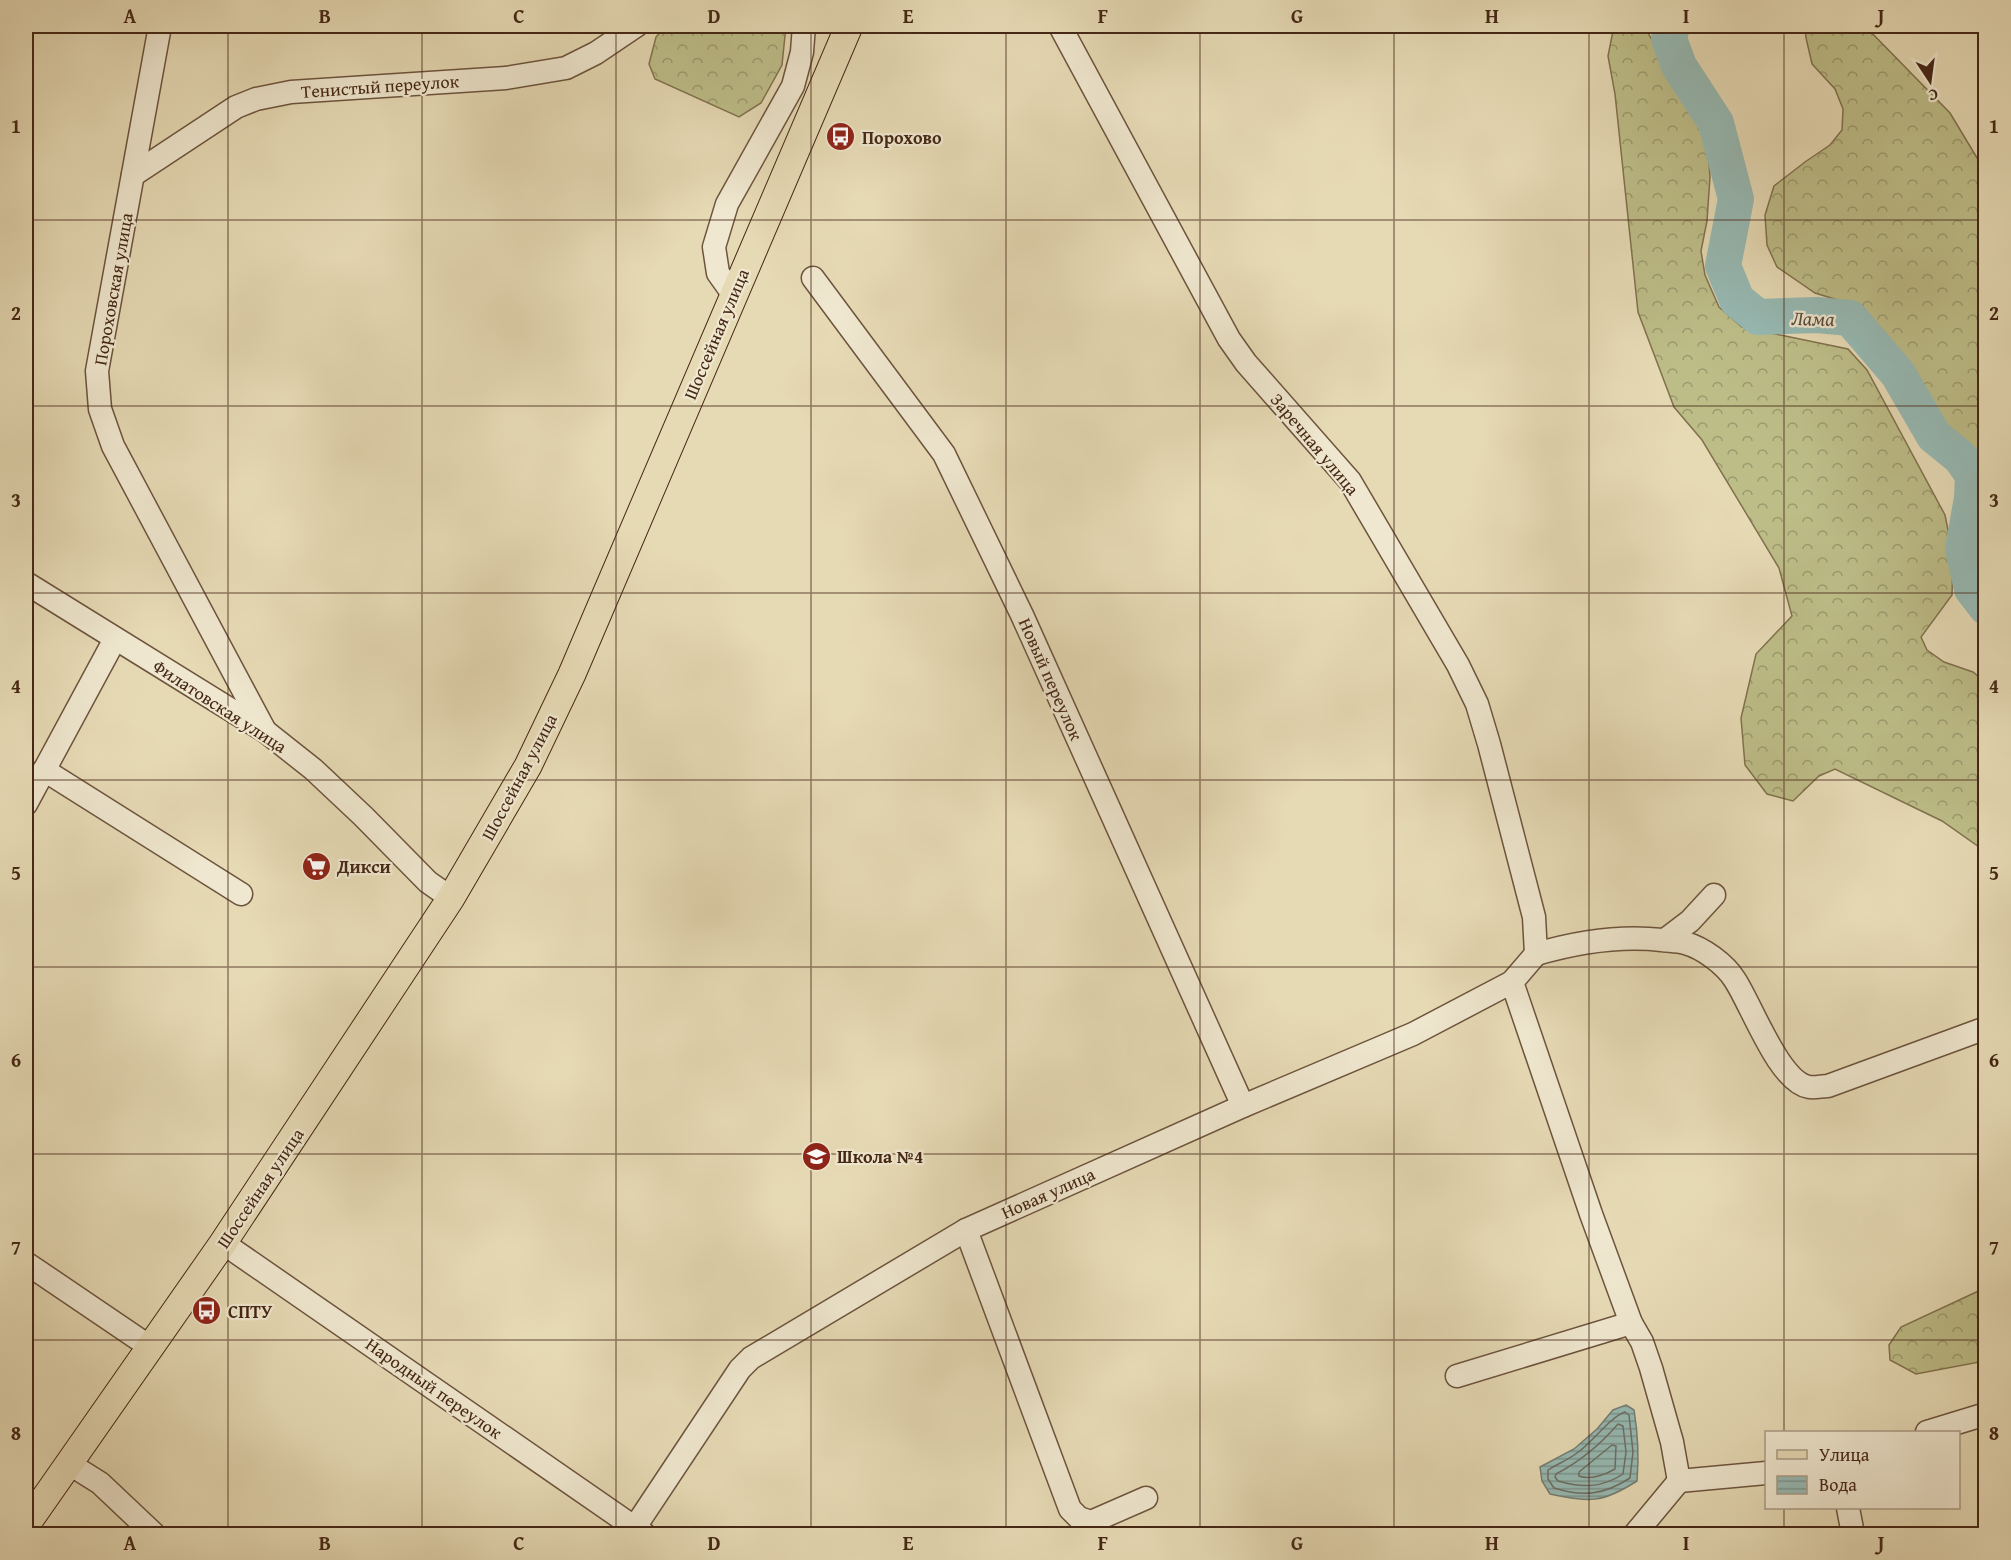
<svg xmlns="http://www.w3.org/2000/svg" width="2011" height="1560" viewBox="0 0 2011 1560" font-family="'Gentium Book Plus',serif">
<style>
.forest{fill:url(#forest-crowns);stroke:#81724e;stroke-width:1.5}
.water{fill:url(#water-rules);stroke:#767f74;stroke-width:1.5}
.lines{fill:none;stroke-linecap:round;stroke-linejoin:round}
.shore{stroke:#6e7064;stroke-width:1.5}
.river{stroke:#97bab4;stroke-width:36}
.minor-casing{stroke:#6d543d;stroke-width:25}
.major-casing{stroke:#452715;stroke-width:29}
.minor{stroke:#efe7cf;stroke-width:22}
.major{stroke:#e6dab5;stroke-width:27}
.grid{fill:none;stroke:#452715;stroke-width:1.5;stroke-opacity:0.55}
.labels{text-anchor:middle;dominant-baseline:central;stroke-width:4.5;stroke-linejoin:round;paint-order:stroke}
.street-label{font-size:18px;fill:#452715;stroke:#efe7cf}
.poi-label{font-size:18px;font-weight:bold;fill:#452715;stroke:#efe7cf;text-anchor:start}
.water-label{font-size:20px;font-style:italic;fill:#5a4c3d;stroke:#efe7cf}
.neatline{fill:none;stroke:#452715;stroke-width:2}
.grid-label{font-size:20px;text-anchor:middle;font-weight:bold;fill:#452715}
</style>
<defs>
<pattern id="forest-crowns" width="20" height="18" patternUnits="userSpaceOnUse" patternTransform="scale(1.5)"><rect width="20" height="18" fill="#bdbd88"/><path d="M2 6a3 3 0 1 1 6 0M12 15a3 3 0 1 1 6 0" fill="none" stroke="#9b9a6e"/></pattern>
<pattern id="water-rules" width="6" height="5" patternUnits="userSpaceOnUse" patternTransform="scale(1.5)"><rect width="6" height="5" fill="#97bab4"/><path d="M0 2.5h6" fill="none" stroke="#7d9791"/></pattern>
</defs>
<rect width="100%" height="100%" fill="#e6dab5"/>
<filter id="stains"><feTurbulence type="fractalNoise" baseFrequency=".00333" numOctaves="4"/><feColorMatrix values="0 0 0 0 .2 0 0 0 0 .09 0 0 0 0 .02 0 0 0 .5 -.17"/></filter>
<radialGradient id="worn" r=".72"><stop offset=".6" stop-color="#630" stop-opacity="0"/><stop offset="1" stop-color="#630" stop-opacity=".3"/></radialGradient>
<g class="forest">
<path d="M666 26H786L782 65 761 103 739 117 655 79 649 64 656 37Z"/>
<path d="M1620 26H1644L1697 119 1708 148 1710 177 1707 221 1701 251 1705 275 1719 307 1742 327 1848 349 1867 370 1945 515 1953 555 1952 595 1921 637 1927 650 1944 662 1973 672 1985 682V856L1979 847 1942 821 1835 769 1819 776 1793 801 1767 794 1745 765 1741 718 1756 654 1792 616 1779 568 1702 440 1674 407 1638 312 1615 94 1608 56 1613 31Z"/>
<path d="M1805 26H1865L1950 113 1985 171 1986 444 1977 455 1966 452 1946 432 1923 392 1869 320 1841 301 1815 293 1777 267 1767 245 1765 215 1774 186 1805 162 1830 145 1842 130 1843 109 1835 89 1812 64 1806 38Z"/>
<path d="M1985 1288V1361L1916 1374 1890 1360 1889 1345 1901 1327Z"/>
</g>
<path class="water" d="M1626 1405 1634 1410C1638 1434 1639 1457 1637 1481 1601 1504 1590 1502 1550 1494L1542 1481 1540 1467 1574 1449 1597 1429 1613 1410Z"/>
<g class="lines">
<g class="shore">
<path d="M1625 1412 1629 1415 1633 1452 1630 1478C1604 1495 1583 1497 1554 1488L1548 1479V1470C1557 1464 1568 1460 1577 1453 1592 1443 1610 1417 1625 1412Z"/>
<path d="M1618 1424 1623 1426 1626 1452 1623 1474C1602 1488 1582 1488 1558 1481L1555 1477 1556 1474C1581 1461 1600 1445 1618 1424Z"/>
<path d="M1612 1445 1616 1446 1615 1469C1605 1475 1590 1480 1579 1476V1472Z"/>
</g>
<path class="river" d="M1672 26 1669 39 1679 66 1716 123 1736 199 1723 266 1737 300 1758 317 1817 315 1850 318 1898 374 1934 436 1960 457 1973 475 1972 498 1963 549 1972 589 1986 607"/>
<defs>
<g id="minor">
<path d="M160 26 97 371 100 409 113 446 265 731"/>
<path d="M1060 26 1229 339 1246 363 1350 481 1458 665 1477 704 1489 744 1534 917 1536 954"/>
<path d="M133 175 236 107 256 99 291 92 506 78 566 68 596 53 636 26"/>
<path d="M813 278 944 454 1022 615 1243 1106"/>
<path d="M733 294 718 273 714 247 727 204 793 86 802 52 804 26"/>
<path d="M26 583 265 731 313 769 363 816 428 882 451 898"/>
<path d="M44 770 241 894"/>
<path d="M26 804 115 639"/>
<path d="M1665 940 1690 921 1714 895"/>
<path d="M1536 954C1577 942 1619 935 1662 940 1669 941 1678 941 1685 943 1703 948 1725 964 1735 980 1752 1006 1779 1082 1809 1087 1815 1088 1822 1086 1828 1086L1986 1028"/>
<path d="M1512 982 1591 1214 1631 1323 1642 1342 1651 1368 1672 1442 1679 1481"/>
<path d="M966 1230 1070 1509 1079 1518 1091 1522 1146 1498"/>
<path d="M223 1243 644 1534"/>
<path d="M26 1263 150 1347"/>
<path d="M1457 1376 1631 1323"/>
<path d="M1927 1432 1986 1414"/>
<path d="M68 1463 100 1483 154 1534"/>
<path d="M1679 1481 1766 1473"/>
<path d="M1848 1508 1853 1534"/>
<path d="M635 1527 740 1369 751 1358 966 1230 1243 1106 1413 1034 1512 982 1536 954"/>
<path d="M1635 1534 1679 1481"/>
</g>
<path id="major" d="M26 1525 223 1243 451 898 528 766 572 674 849 26"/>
</defs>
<use href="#minor" class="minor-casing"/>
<use href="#major" class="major-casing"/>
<use href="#minor" class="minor"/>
<use href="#major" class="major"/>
</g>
<path class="grid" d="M228 26V1534M422 26V1534M616 26V1534M811 26V1534M1006 26V1534M1200 26V1534M1394 26V1534M1589 26V1534M1784 26V1432M26 220H1986M26 406H1986M26 593H1986M26 780H1986M26 967H1986M26 1154H1986M26 1340H1986M1784 1508V1534"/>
<defs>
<symbol id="bus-disc" viewBox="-11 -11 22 22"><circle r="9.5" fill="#8f2418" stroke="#efe7cf"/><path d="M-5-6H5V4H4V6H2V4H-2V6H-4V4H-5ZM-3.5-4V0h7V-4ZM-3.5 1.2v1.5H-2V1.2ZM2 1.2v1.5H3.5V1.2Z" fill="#fff"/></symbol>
<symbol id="supermarket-disc" viewBox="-11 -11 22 22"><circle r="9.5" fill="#8f2418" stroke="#efe7cf"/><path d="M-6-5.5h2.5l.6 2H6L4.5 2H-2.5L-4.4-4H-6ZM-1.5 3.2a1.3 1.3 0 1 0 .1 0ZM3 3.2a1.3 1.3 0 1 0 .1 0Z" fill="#fff"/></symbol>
<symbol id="school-disc" viewBox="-11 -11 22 22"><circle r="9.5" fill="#8f2418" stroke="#efe7cf"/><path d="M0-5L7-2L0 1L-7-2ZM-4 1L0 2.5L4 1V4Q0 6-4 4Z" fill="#fff"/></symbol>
</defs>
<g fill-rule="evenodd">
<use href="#bus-disc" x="824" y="120" width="33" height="33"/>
<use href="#supermarket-disc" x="300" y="850" width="33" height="33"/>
<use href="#school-disc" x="800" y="1140" width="33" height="33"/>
<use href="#bus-disc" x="190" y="1294" width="33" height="33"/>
</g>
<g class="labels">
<g class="street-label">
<text transform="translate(380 86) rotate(-4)">Тенистый переулок</text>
<text transform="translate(113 289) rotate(-80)">Пороховская улица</text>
<text transform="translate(716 334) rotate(-67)">Шоссейная улица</text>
<text transform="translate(1315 444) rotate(50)">Заречная улица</text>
<text transform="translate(1051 679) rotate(66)">Новый переулок</text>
<text transform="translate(220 706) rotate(33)">Филатовская улица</text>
<text transform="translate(519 777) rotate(-62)">Шоссейная улица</text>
<text transform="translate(260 1188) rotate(-56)">Шоссейная улица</text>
<text transform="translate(1048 1193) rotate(-24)">Новая улица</text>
<text transform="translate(434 1388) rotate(35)">Народный переулок</text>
</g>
<g class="poi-label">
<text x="862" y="137">Порохово</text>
<text x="337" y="866">Дикси</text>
<text x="837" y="1156">Школа №4</text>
<text x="228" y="1311">СПТУ</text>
</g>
<g class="water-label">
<text transform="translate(1813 318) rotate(1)">Лама</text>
</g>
</g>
<rect width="2011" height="1560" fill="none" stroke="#e6dab5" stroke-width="66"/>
<rect x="1765" y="1431" width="195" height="78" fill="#efe7cf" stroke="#ab9a85" stroke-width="1.5"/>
<rect x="1777" y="1450" width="30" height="9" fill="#e6dab5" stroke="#ab9a85" stroke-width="1.5"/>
<text x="1819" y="1461" font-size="18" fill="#452715">Улица</text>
<rect x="1777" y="1476" width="30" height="18" fill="url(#water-rules)" stroke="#ab9a85" stroke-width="1.5"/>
<text x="1819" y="1491" font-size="18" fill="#452715">Вода</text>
<g transform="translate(1930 81) rotate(167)" stroke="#efe7cf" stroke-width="4.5" paint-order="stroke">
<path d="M0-4.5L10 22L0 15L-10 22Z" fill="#452715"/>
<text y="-9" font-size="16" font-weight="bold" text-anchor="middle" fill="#452715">С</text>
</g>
<rect x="33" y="33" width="1945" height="1494" class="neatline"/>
<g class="grid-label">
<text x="130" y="23">A</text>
<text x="325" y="23">B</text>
<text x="519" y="23">C</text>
<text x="714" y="23">D</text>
<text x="908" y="23">E</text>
<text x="1103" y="23">F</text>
<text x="1297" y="23">G</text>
<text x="1492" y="23">H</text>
<text x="1686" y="23">I</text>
<text x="1881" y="23">J</text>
<text x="16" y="133">1</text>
<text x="1994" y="133">1</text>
<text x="16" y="320">2</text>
<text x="1994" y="320">2</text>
<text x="16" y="507">3</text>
<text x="1994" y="507">3</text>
<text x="16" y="693">4</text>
<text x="1994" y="693">4</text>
<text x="16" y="880">5</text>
<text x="1994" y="880">5</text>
<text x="16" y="1067">6</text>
<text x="1994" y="1067">6</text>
<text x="16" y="1254">7</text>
<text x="1994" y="1254">7</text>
<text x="16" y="1440">8</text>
<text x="1994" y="1440">8</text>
<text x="130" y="1550">A</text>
<text x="325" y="1550">B</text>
<text x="519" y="1550">C</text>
<text x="714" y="1550">D</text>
<text x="908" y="1550">E</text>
<text x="1103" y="1550">F</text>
<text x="1297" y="1550">G</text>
<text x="1492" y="1550">H</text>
<text x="1686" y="1550">I</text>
<text x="1881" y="1550">J</text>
</g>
<rect width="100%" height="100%" filter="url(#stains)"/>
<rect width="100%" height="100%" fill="url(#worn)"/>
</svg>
